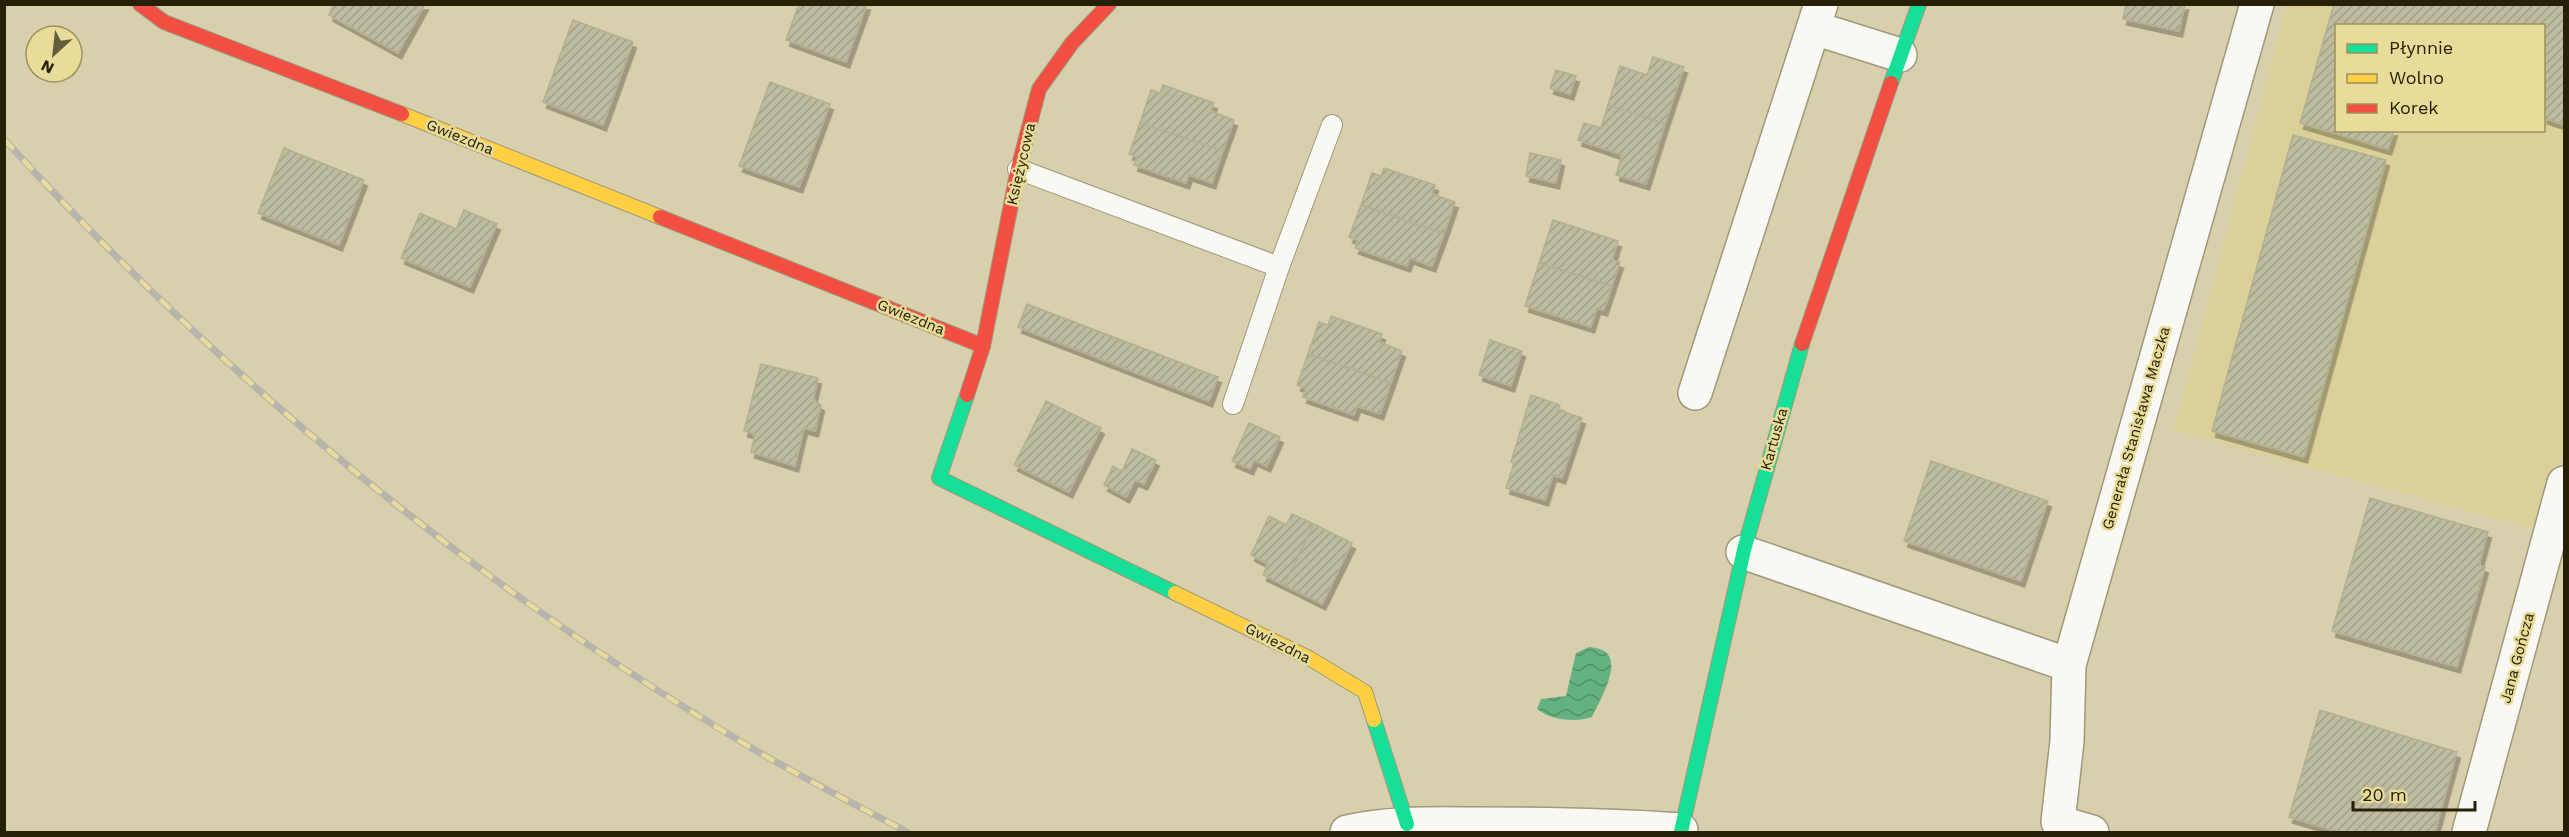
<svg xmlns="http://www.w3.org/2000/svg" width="2569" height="837" viewBox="0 0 2569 837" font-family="'Work Sans',sans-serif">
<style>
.built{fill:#dbd098;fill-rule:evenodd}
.water{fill:url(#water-waves)}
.building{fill:url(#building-hatch);stroke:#b2b094;stroke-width:1.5;filter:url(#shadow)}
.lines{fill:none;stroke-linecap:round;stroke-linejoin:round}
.lane-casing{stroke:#9e987c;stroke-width:22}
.street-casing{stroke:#9e987c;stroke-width:36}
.fast-casing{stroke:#9e987c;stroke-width:16}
.slow-casing{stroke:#9e987c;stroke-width:16}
.jam-casing{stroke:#9e987c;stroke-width:16}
.lane{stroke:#f9f8f3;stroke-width:20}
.street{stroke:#f9f8f3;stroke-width:33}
.fast{stroke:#16e098;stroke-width:14}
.slow{stroke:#ffcf43;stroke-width:14}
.jam{stroke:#f24e42;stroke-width:14}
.rail-casing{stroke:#b7b5ab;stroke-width:7}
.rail{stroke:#e9dc9b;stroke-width:4.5;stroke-dasharray:14;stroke-linecap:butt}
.labels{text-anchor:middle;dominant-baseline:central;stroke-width:5;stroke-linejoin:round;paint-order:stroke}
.street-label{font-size:15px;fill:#252006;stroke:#e9dc9b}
</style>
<defs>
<pattern id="water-waves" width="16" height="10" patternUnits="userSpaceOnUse" patternTransform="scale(1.5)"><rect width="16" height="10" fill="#64b281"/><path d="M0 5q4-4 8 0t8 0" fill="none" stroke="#529068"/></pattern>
<pattern id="building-hatch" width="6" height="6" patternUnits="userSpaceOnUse" patternTransform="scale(1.5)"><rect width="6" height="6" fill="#bdbc9f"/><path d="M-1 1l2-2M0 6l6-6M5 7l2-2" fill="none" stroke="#a2a187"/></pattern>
<filter id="shadow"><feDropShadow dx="3.5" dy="6" stdDeviation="0" flood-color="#0004"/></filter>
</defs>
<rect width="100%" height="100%" fill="#d8d0ac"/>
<path class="built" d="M2287 5H2564V447L2542 531 2174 430ZM2336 26H2544V130H2336Z"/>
<path class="water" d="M1589 647C1593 648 1599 648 1602 650 1625 660 1599 702 1592 717 1575 723 1551 720 1537 709L1541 699 1566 696 1576 653Z"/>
<g class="building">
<path d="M334 4H425L398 53 329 15Z"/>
<path d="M799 4H867L846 62 786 40Z"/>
<path d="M2126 4H2185L2179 31 2123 19Z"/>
<path d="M2334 4H2564V116L2562 124 2544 118V26H2336V130H2394L2388 149 2300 123Z"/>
<path d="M573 20 633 42 603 125 543 102Z"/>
<path d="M1653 57 1684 67 1665 124 1608 105 1620 66 1647 75Z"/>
<path d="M1556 70 1576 76 1570 94 1550 88Z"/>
<path d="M770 82 830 104 799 187 739 166Z"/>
<path d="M1163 85 1214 103 1211 111 1234 120 1223 151 1140 123 1151 90 1160 93Z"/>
<path d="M1608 105 1665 124 1646 184 1616 175 1622 155 1578 140 1584 123 1601 128Z"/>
<path d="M1140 123 1223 151 1212 183 1189 175 1186 183 1134 165 1137 157 1129 154Z"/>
<path d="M2293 135 2386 160 2304 457 2212 431Z"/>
<path d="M284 148 364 180 339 245 258 213Z"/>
<path d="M1530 153 1561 160 1556 183 1526 176Z"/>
<path d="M1384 168 1435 185 1432 194 1455 202 1444 234 1361 205 1372 173 1381 176Z"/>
<path d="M1361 205 1444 234 1432 266 1410 258 1407 266 1355 248 1358 240 1349 237Z"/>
<path d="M464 210 497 224 470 287 401 258 420 213 456 229Z"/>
<path d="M1553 220 1618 241 1612 260 1620 262 1612 286 1539 263Z"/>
<path d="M1539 263 1612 286 1604 310 1597 308 1591 327 1525 306Z"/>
<path d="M1027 304 1218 377 1209 401 1018 327Z"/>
<path d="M1331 316 1382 334 1379 342 1402 351 1391 383 1308 354 1319 322 1328 325Z"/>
<path d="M1490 340 1522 351 1511 386 1479 375Z"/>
<path d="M1308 354 1391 383 1380 414 1357 406 1354 415 1303 397 1306 388 1297 385Z"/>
<path d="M761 364 818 378 813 400 821 405 815 431 804 428 795 466 751 452 755 434 744 431Z"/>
<path d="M1531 395 1560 405 1558 410 1582 418 1562 478 1553 475 1545 500 1506 488 1514 463 1511 462Z"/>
<path d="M1046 401 1101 428 1069 492 1014 465Z"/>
<path d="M1249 423 1280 437 1267 466 1254 460 1250 469 1232 461Z"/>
<path d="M1132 449 1156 460 1144 484 1135 480 1126 497 1104 485 1113 466 1122 471Z"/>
<path d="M1931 461 2048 501 2021 581 1904 541Z"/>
<path d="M2370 498 2488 532 2479 565 2485 567 2457 667 2332 631Z"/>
<path d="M1292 514 1314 524 1284 585 1263 575 1268 564 1251 555 1269 516 1286 525Z"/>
<path d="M1314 524 1352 543 1322 604 1284 585Z"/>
<path d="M2320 710 2457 752 2435 832H2339L2289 817Z"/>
</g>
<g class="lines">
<defs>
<g id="lane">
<path d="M1018 169 1279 267"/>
<path d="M1233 404 1279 267 1332 125"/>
</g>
<g id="street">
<path d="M1814 28 1900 55"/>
<path d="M1695 393 1821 4"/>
<path d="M1743 552 2069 665"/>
<path d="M1347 832C1391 822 1435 824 1480 824 1547 824 1614 825 1681 830"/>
<path d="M2092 832 2058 822 2067 741 2069 665 2257 4"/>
<path d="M2469 832 2564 483"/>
</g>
<g id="fast">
<path d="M1891 83 1919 4"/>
<path d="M967 395 939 478 1175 593"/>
<path d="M1374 720 1407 824"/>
<path d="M1681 832 1744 550 1802 344"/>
</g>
<g id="slow">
<path d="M402 114 660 217"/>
<path d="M1175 593 1309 658 1365 692 1374 720"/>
</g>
<g id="jam">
<path d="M140 4 164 22 402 114"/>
<path d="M660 217 983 346"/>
<path d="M1802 344 1891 83"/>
<path d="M967 395 983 346 1018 169 1039 89 1072 43 1109 4"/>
</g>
</defs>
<use href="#lane" class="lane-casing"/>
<use href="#street" class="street-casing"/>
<use href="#fast" class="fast-casing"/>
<use href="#slow" class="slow-casing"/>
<use href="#jam" class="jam-casing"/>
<use href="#lane" class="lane"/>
<use href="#street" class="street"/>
<use href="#fast" class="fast"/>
<use href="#slow" class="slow"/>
<use href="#jam" class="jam"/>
<defs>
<path id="rail" d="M4 139C221 378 477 587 755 750 805 779 856 805 907 832"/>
</defs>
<use href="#rail" class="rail-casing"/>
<use href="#rail" class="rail"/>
</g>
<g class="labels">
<g class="street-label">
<text transform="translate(460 137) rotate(22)">Gwiezdna</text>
<text transform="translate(1021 164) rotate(-77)">Księżycowa</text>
<text transform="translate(911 317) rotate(22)">Gwiezdna</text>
<text transform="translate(2136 428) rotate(-74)">Generała Stanisława Maczka</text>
<text transform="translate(1774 439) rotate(-74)">Kartuska</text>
<text transform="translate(1278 643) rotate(27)">Gwiezdna</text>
<text transform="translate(2517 658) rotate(-75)">Jana Gończa</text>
</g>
</g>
<rect width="2569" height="837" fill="none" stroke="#252006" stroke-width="12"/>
<rect x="2335" y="24" width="210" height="108" fill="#e9dc9b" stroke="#9b915f" stroke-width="1.5"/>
<rect x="2347" y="44" width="30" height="9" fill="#16e098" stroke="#9b915f" stroke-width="1.5"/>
<text x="2389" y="54" font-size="18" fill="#252006">Płynnie</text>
<rect x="2347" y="74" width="30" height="9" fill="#ffcf43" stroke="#9b915f" stroke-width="1.5"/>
<text x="2389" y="84" font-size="18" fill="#252006">Wolno</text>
<rect x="2347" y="104" width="30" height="9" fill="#f24e42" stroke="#9b915f" stroke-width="1.5"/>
<text x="2389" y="114" font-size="18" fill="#252006">Korek</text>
<g transform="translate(54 54) rotate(207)"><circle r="28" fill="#e9dc9b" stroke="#9b915f" stroke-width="1.5"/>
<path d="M0-4.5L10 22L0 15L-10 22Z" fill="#645e40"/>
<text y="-9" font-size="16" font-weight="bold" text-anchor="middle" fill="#252006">N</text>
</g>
<path d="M2353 801v9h122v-9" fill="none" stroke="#252006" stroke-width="3"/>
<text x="2362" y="801" font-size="18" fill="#252006" stroke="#e9dc9b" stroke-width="4.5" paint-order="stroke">20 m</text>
</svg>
